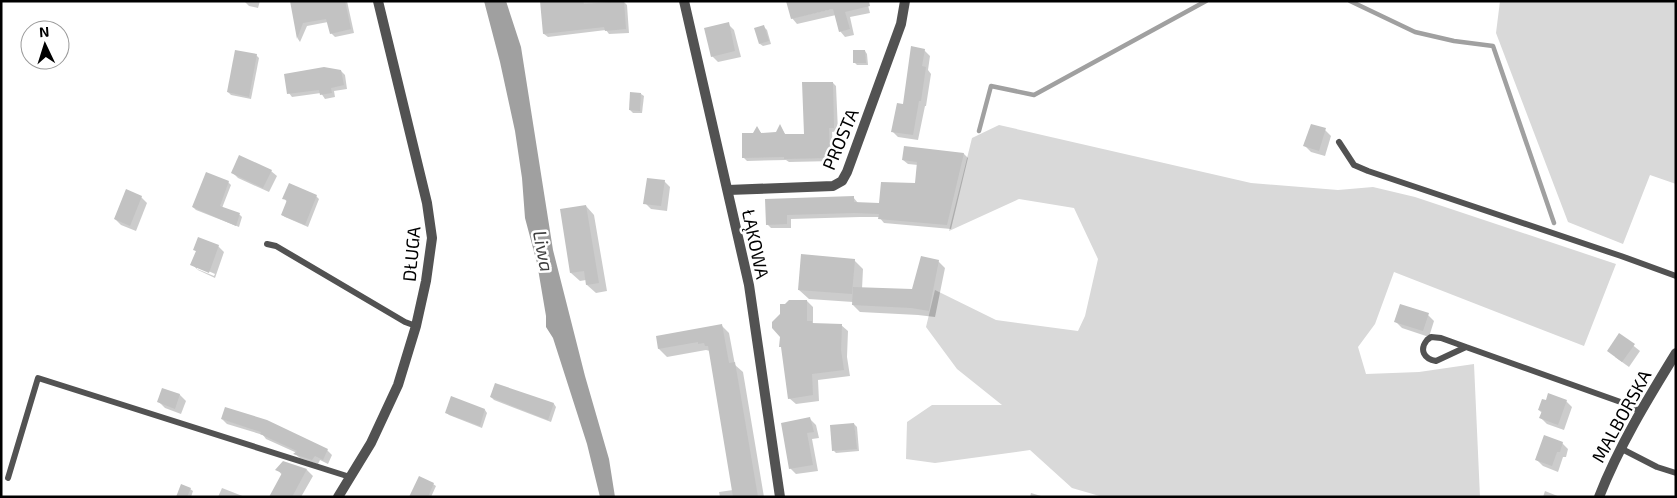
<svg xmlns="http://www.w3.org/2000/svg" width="1677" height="498" viewBox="0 0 1677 498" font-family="'Exo 2',sans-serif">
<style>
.green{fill:#d9d9d9}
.water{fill:#a0a0a0}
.shadow{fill:#0003;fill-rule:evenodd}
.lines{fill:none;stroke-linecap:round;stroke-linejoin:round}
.stream{stroke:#a0a0a0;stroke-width:4.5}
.building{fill:#c2c2c2}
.service{stroke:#525252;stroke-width:6}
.minor{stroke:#525252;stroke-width:10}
.tertiary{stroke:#525252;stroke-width:10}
.labels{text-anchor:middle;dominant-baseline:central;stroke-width:5;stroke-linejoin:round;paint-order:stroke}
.street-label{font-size:18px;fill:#000;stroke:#fff}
.water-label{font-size:19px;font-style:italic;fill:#414141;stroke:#fff}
</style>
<rect width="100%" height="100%" fill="#fff"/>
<g class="green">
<path d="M1500 1H1676V184L1650 175 1623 244 1568 222 1496 33Z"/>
<path d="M999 125 1251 183 1338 190 1373 187 1415 197 1616 264 1584 346 1394 272 1375 324 1358 347 1366 374 1419 372 1474 364 1480 497H1103L1072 488 1030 450 935 463 906 459 907 422 932 405H1002L957 369 926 327 935 290 996 320 1078 331 1085 316 1098 259 1074 208 1019 199 949 231 972 138Z"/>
</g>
<path class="water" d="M484 1H506L521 47 553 250 585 376 609 459 615 497H600L587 444 553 338 546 327V316L537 263 525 218 522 178 515 131 500 62Z"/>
<g class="shadow">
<path d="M244 1H260L258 8 249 6Z"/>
<path d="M291 1H347L354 33 335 37 331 33 328 22 307 26 300 42 298 39Z"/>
<path d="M541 1H623L627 5 629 33 609 34 606 30 548 37 544 34Z"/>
<path d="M867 1 870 13 850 17 854 35 845 37 840 31 836 15 797 24 792 18Z"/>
<path d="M728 24 734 30 741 57 718 62 712 56Z"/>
<path d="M764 27 767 30 771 44 763 46 760 44Z"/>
<path d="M924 50 930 56 928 70 931 74 926 106H925L918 140 898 137 893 132Z"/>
<path d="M865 51 867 54 868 65H857L854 62Z"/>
<path d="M256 55 259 58 251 99 231 95 228 92Z"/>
<path d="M341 71 345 75 347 89 334 91 335 97 325 99 321 93 292 97 289 93Z"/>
<path d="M833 83 836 86 838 131 832 132 834 161 789 162 786 160 747 161 743 157 757 128 762 134H777L780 126 786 136 805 135Z"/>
<path d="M641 94 644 96 642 113H633L630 110Z"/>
<path d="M1325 130 1331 136 1325 156 1311 152 1305 146Z"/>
<path d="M964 154 968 158 951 229 884 223 879 217H860L791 219V228H771L767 224 766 200 853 197 858 203 881 204 916 184 918 165 908 164 903 160Z"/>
<path d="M271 171 277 176 269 192 238 178 233 173Z"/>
<path d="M664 181 670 187 667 211 651 209 645 203Z"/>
<path d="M228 182 231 185 222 208 240 215 242 217 239 227 196 210 193 207Z"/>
<path d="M316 196 319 199 308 227 285 217 282 215 287 202 284 198Z"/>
<path d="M141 197 147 203 136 231 121 225 115 219Z"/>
<path d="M586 206 594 215 607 291 596 293 587 285 586 280 580 281 571 273 561 210Z"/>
<path d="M218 246 224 252 215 278 198 270 192 264 197 252 194 249ZM197 266 215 274 214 276 197 269Z"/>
<path d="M854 260 863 269 862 289 913 291 938 261 945 268 935 317 918 315 860 312 853 305V302L809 299 799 290Z"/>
<path d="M807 301 813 307V324L841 325 848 331 847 357 850 376 818 380 819 401 796 404 789 398Z"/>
<path d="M1428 315 1434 321 1429 337 1402 328 1396 322Z"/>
<path d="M721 325 729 333 735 365 743 372 764 497H720L719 492 733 490 710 351 706 350 667 357 659 349 657 337Z"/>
<path d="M1620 335 1640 351 1629 367 1615 357Z"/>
<path d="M496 385 554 404 556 407 551 422 494 400 491 397Z"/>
<path d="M163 389 180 395 186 401 181 414 165 408 159 402Z"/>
<path d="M451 398 485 410 487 413 482 428 449 415 446 412Z"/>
<path d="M1566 401 1572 407 1564 430 1547 424 1541 418 1542 413 1539 410Z"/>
<path d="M222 419 327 450 332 455 328 464 320 460 318 464 300 458 295 454 297 453 266 439 263 435 227 424Z"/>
<path d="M810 419 816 425 819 438 812 439 818 471 796 474 790 468Z"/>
<path d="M854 424 857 427 859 451 836 453 834 451Z"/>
<path d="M1562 443 1568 449 1566 457H1563L1558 472 1543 466 1537 460Z"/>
<path d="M283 462 307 470 313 476 301 497H288L282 475 277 469Z"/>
<path d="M433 484 436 486 431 497H422Z"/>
<path d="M222 488 245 497H218Z"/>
<path d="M190 489 193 491 191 497H177Z"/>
<path d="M1545 491 1560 497H1543Z"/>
<path d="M1031 493 1041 496 1042 497H1030Z"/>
</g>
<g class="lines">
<g class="stream">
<path d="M1350 1 1415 32 1454 41 1493 46 1554 223"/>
<path d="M979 131 991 86 1034 95 1206 1"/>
</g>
</g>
<g class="building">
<path d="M290 1H345L351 29 330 34 326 19 303 23 297 39Z"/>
<path d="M540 1H583L584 4 624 1 626 29 605 31 604 27 543 34Z"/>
<path d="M786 1H869L870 6 845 12 850 29 839 32 833 9 791 19Z"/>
<path d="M729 22 735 51 711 57 704 28Z"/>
<path d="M764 25 769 41 759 44 754 28Z"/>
<path d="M911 46 925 49 922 66 926 67 921 101H919L913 135 891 132 897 103 903 104Z"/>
<path d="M235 50 257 54 249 97 227 92Z"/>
<path d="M853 50H865L866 63H853Z"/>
<path d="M324 67 341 70 344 85 331 88 332 93 320 95 319 90 287 94 284 74Z"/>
<path d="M802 82H833L834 128H829L830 158 784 159V157L742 158V133H753L757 126 761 133 776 132 780 124 785 134H804Z"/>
<path d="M630 92 641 93 640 111 629 110Z"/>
<path d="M1311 124 1326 128 1319 151 1303 146Z"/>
<path d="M904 146 964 153 947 225 878 219 879 214 855 213 787 215V224L766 225 765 199 854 196V202L879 203 881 182 915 183 917 162 902 160Z"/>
<path d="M239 155 272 170 263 188 231 173Z"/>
<path d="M206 172 229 181 220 206 240 213 236 226 192 207Z"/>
<path d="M647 178 665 180 661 206 643 204Z"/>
<path d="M289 183 317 195 305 225 281 215 287 200 282 199Z"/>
<path d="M126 189 142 196 130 226 114 219Z"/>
<path d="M586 205 599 283 586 285 584 271 570 273 560 209Z"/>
<path d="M198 237 219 245 209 273 190 265 196 251 193 250Z"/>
<path d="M801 254 855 259 852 294 798 290Z"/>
<path d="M921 256 939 260 929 311 911 308 852 305 853 287 912 289Z"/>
<path d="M789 300H807V321H812V323L842 324 841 350 844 370 812 374 813 395 788 399 781 347H779L780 337 772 328V322L780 314V304H785Z"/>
<path d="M1400 304 1429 313 1423 331 1394 322Z"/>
<path d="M722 324 729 363 735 362 758 497H733L708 346H705L704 343 698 344V342L658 349 656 336Z"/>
<path d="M1619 333 1635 344 1622 362 1607 351Z"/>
<path d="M495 383 554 403 548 420 490 397Z"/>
<path d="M162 388 180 394 175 409 157 402Z"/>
<path d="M1548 393 1567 400 1558 425 1539 418 1542 411 1538 410 1542 399 1546 400Z"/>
<path d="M451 396 485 409 480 426 445 413Z"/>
<path d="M225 407 267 420 328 449 323 460 315 456 312 460 293 454 297 451 260 434 261 432 221 419Z"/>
<path d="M810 417 814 432 807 433 813 465 789 469 781 423Z"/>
<path d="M854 423 857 449 832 451 830 425Z"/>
<path d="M1544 435 1563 442 1560 452H1557L1552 466 1535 460Z"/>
<path d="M283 461 307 469 292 497H269L282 473 275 470Z"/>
<path d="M419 476 434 483 428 497H409Z"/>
<path d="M181 484 191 488 187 497H176Z"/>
</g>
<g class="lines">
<g class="service">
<path d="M1339 142 1354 165 1368 171 1621 256 1676 276"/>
<path d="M267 244 276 246 405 322 416 326"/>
<path d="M1466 347 1441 338 1431 337 1427 340C1419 350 1424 359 1436 361L1466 347 1629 405 1639 411"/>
<path d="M1620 448 1657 467 1676 473"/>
<path d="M8 478 38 378 350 477"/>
</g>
<g class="minor">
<path d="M684 1 749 285 780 497"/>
<path d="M728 190 833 186 842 181 847 172 901 24 905 1"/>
</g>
<g class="tertiary">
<path d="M338 497 371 443 398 385 416 326 426 281 432 238 427 203 378 1"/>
<path d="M1599 497C1619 446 1647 400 1676 353"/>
</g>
</g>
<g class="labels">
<g class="street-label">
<text transform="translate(840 139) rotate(-67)">PROSTA</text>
<text transform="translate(756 244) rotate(78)">ŁĄKOWA</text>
<text transform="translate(411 254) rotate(-85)">DŁUGA</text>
<text transform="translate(1621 416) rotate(-61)">MALBORSKA</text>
</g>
<g class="water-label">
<text transform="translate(544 251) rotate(79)">Liwa</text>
</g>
</g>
<rect width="1677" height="498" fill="none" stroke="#000000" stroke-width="5"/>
<g transform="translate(45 45) rotate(356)"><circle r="24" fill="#ffffff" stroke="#999999"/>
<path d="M0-4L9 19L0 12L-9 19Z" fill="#000000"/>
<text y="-8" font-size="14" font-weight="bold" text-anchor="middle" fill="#000000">N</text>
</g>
</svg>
